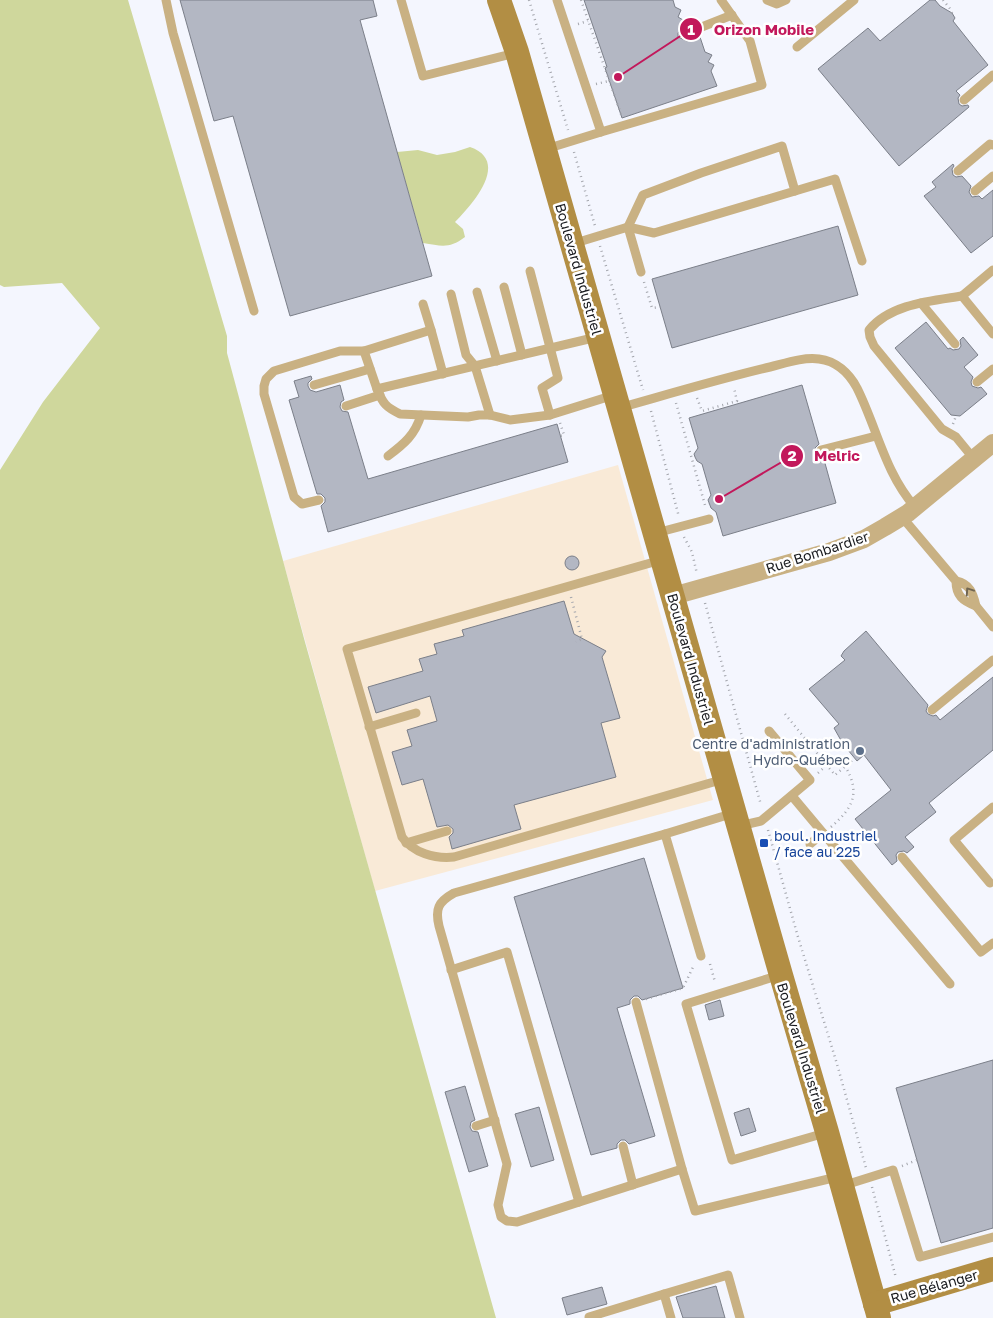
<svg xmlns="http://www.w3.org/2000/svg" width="993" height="1318" viewBox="0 0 993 1318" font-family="'Golos Text',sans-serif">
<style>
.education{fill:#f9ead7}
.green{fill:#cfd79c}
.building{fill:#b3b7c3;stroke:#7b7f89}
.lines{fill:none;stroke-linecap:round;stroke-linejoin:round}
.path{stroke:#a4a6ad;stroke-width:2.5;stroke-dasharray:1 4;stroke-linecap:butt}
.lane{stroke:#c9b183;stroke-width:9}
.street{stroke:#c9b183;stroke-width:18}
.secondary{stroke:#b28e44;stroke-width:24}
.oneway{stroke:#716651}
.service-dot{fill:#5c6f8a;stroke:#fff;stroke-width:2}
.transit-dot{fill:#1a4fb4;stroke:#fff;stroke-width:2}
.labels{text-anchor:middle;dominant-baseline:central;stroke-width:5;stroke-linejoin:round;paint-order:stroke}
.street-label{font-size:14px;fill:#191b1f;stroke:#fff}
.service-label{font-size:14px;fill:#4e5e75;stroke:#fff;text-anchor:end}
.transit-label{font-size:14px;fill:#164399;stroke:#fff;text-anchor:start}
.leader{fill:none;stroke:#c2185b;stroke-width:2}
.callout-dot{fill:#c2185b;stroke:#fff;stroke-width:2}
.mark-label{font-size:15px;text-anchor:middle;font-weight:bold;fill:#fff}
.callout-label{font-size:15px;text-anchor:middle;font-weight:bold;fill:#c2185b;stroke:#fff;stroke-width:5;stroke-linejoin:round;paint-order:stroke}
</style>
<rect width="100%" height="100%" fill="#f4f6fe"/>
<path class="education" d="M618 465 713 800 375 891 283 561Z"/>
<g class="green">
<path d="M0 0H128L227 336V353L305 642 496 1318H0V470L43 402 100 328 62 283 4 287 0 285Z"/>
<path d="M470 147C511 161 472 205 455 222L463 229 465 237C449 249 442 246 423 243L397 152 418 150 437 155 455 152Z"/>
</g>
<g class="building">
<path d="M180 0H373L377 16 360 20 432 276 290 316 233 116 214 121Z"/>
<path d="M584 0H673L675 7 681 10 678 17 683 20 681 25 682 28 678 33V37L687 41 700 37 705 52 712 55 708 62 714 65 711 71 717 86 622 118 605 68 607 67Z"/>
<path d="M930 0H935L940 6 952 13 955 18 953 21 988 65 956 91 960 95 958 98 959 104 962 106 968 105 969 107 899 166 818 69 868 28 880 41Z"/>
<path d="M953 164 954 166 952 169 953 175 956 177 962 176 971 186 969 192 972 197 979 196 982 199 993 190V236L971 253 924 196 936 187 932 182Z"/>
<path d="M838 226 858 295 672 348 652 279Z"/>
<path d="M926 322 948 349 950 348 953 350 959 349 961 346 960 340 963 337 978 355 964 367 973 377 971 382 972 386 978 388 981 387 987 394 960 416 951 415 895 348Z"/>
<path d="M311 376 312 379 308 383V386L310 390 316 392 340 385 344 400 341 402 340 407 342 411 348 412 368 479 557 424 568 462 328 532 321 506 325 502V498L321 494H317L289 400 299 397 294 381Z"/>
<path d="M802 385 819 444 815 448V452L819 456H823L836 503 723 536 716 512 711 508 708 500 711 495 702 464 697 461 695 457 694 454 698 448 689 418Z"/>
<circle cx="572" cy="563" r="7"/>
<path d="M564 601 574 634 606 651 602 657 620 718 601 723 616 777 514 805 521 829 452 849 449 837 453 833V829L448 825 437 827 423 779 402 785 392 752 412 746 407 730 437 721 430 696 376 713 368 687 423 671 419 659 437 654 434 644 464 636 462 630Z"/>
<path d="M866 631 928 705 926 711 928 714 933 716 936 715 940 720 993 677V750L929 803 936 812 905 837 914 847 907 853 904 851 898 852 896 855 897 861 892 865 855 819 891 790 864 755 857 761 843 744 834 728 839 724 809 689 845 660 841 656 844 651Z"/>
<path d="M644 858 683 988 642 1000 638 996H634L630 1000V1004L617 1008 655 1136 629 1144 625 1140H621L617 1144V1148L591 1155 514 897Z"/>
<path d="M720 1000 724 1016 709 1020 705 1005Z"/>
<path d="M993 1060V1228L941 1243 896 1088Z"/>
<path d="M465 1086 475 1120 471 1122 470 1127 472 1131 478 1132 488 1166 469 1172 445 1092Z"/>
<path d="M539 1107 554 1160 531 1167 515 1114Z"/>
<path d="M749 1108 756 1131 741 1136 734 1113Z"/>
<path d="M716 1286 725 1318H683L676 1297Z"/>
<path d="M602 1287 607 1304 567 1315 562 1298Z"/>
</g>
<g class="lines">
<g class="path">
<path d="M529 0 568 130"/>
<path d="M581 0 621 114"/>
<path d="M943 0 951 10 952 13"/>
<path d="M578 24 588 21"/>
<path d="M596 84 609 81"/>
<path d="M574 152 595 226"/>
<path d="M600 246 643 390"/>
<path d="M644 282 652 308 660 307"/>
<path d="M697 398 702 411 737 401 734 388"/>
<path d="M676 403 705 505 709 504"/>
<path d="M651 411 679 517"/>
<path d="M560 423 564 435 560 436"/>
<path d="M953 424 956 416"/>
<path d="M684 537 692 552 697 574"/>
<path d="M571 597 582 639 576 642"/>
<path d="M705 603 761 805"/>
<path d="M785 714 835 775 855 758"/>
<path d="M818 773 827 765"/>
<path d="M831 827C853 808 861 793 845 766"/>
<path d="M768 830 798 937 837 1064 866 1168"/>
<path d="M710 964 715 982"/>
<path d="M646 999 683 988 694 965"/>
<path d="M902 1166 917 1160"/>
<path d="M872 1187 896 1278"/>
</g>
<g class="lane">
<path d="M166 0 173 33 254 311"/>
<path d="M401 0 423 76 516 53"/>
<path d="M767 0 777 4 786 0"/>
<path d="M684 34 732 15"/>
<path d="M797 47 854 0"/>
<path d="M964 100 993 75"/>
<path d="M601 132 762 85 750 41 721 0"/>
<path d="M782 146 795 191 654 233 628 227 643 195 701 173Z"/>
<path d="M546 149 601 132 557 0"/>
<path d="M958 171 990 144 993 145"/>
<path d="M795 191 835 179 862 261"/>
<path d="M975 191 993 176"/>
<path d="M572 244 628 227 641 272"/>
<path d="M993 270 962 296 993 334"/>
<path d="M530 271 558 378 542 388 550 415 614 395"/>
<path d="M504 287 522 355"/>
<path d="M477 292 497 361"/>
<path d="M451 294 466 355 475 366 490 415"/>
<path d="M962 296C931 301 890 304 869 330L870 337 874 346 942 429 956 437 974 459"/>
<path d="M921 303 955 344"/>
<path d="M423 304 431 330"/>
<path d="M977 382 993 369"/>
<path d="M314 385 370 369"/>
<path d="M377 389 364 351 431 330 443 374"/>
<path d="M346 406 380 395"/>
<path d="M619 408C669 394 719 379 770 367 786 363 803 357 819 359 836 361 849 373 857 388 877 428 885 473 915 507"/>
<path d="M550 415 510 420 490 415H479L468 417 400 414C386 407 383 404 377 389L597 337"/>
<path d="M821 450 876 436"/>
<path d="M388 456C404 444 415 435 421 415"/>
<path d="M319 500 302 504 294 497 264 394V386L266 379 274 371 340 351H364"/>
<path d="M902 517 956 581C970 584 973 593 976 606 963 601 956 596 956 581"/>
<path d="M656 533 709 519"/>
<path d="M661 560 347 649 402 837C413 853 435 859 454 857L724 779"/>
<path d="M976 606 993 627"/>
<path d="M932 710 993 660"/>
<path d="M369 727 416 713"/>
<path d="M792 796 823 833 810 844"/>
<path d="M739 826 761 821 810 780 769 731"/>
<path d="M823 833 950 984"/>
<path d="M665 834 454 893C438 902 435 909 439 926L507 1164 498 1205 501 1217 507 1221 517 1222 682 1169 695 1211 837 1177"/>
<path d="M406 843 447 831"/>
<path d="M902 857 981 952 993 943"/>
<path d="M990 883 954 840 993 807"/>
<path d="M701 956 665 834 734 813"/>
<path d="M451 970 507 952 579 1202"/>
<path d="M780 975 686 1004 732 1160 825 1133"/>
<path d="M636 1002 682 1169"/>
<path d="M476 1126 495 1120"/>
<path d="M623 1146 633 1185"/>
<path d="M842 1186 893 1170 920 1257 993 1237"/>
<path d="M590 1318 589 1317 664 1294"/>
<path d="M671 1318 664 1294 728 1275 740 1318"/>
</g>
<path class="street" d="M673 596 829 552 864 539 885 527 908 513 993 443"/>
<g class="secondary">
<path d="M499 0 517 52 781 975 827 1132 879 1318"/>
<path d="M875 1304 993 1269"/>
</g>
</g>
<defs><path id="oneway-chevron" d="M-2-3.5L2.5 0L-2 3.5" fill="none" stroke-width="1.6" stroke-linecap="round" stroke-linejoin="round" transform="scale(1.25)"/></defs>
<use class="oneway" href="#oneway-chevron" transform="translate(969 591) rotate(-124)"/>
<circle class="service-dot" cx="860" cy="751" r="5"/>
<rect class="transit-dot" x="759" y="838" width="10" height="10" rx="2.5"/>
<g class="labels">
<g class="street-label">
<text transform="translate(579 269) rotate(74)">Boulevard Industriel</text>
<text transform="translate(817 552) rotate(-18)">Rue Bombardier</text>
<text transform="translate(691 659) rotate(74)">Boulevard Industriel</text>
<text transform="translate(802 1048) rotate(73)">Boulevard Industriel</text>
<text transform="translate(934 1286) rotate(-16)">Rue Bélanger</text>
</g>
<g class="service-label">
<text x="850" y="743">Centre d'administration<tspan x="850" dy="16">Hydro-Québec</tspan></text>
</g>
<g class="transit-label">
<text x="774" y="835">boul. Industriel<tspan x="774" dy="16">/ face au 225</tspan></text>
</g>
</g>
<path class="leader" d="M618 77L691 29M719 499L792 456"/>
<g class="callout-dot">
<circle cx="618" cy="77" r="5"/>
<circle cx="719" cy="499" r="5"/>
<circle cx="691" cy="29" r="12"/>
<circle cx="792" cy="456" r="12"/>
</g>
<g class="mark-label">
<text x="691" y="35">1</text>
<text x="792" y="461">2</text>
</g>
<g class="callout-label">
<text x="764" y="35">Orizon Mobile</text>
<text x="837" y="461">Melric</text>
</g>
</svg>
